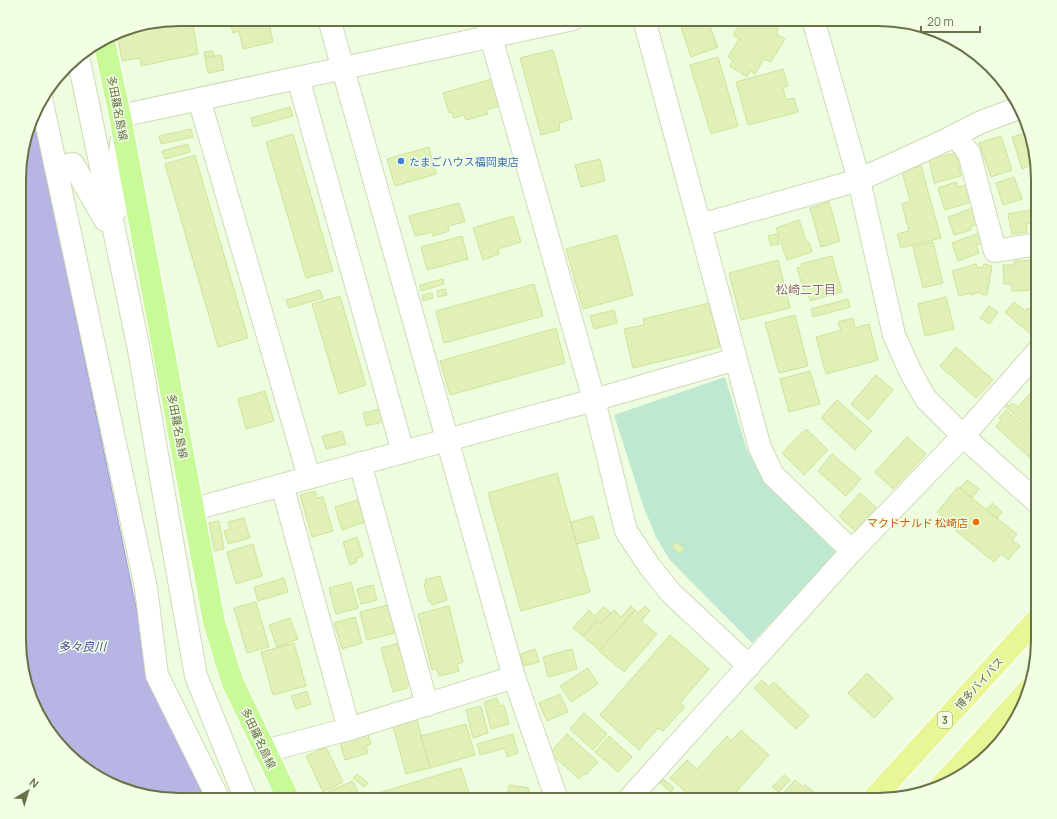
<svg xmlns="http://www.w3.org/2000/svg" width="1057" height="819" viewBox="0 0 1057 819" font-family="Manrope,'Noto Sans JP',sans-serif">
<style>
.green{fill:#bfe8d2}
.water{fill:#b6b5e4;stroke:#9d9bd6}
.building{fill:#e1f0b7;stroke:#d0e398}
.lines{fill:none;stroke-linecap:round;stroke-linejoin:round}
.minor-casing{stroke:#cedab7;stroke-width:24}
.major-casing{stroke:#fff;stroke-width:24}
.highway-casing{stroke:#fff;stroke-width:24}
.minor{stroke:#fff;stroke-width:22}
.major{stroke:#c9fa98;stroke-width:22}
.highway{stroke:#e8f696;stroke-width:22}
.shop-dot{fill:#3f7fe0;stroke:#f2ffe5;stroke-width:1.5}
.food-dot{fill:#e8710a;stroke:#f2ffe5;stroke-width:1.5}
.labels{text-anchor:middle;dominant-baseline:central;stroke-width:3;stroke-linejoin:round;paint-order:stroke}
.shield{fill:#f2ffe5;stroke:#919c77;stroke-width:1}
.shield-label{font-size:10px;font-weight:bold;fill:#687148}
.street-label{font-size:11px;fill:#687148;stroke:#f2ffe5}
.shop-label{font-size:11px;fill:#366cbe;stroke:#f2ffe5;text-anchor:start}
.food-label{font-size:11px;fill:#c56008;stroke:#f2ffe5;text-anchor:end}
.neighbourhood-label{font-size:12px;fill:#95637a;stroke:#f2ffe5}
.water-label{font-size:12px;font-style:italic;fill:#4e4b99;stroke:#f2ffe5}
.rim{fill:none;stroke:#687148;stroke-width:2}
</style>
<rect width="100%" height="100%" fill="#eefcdf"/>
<path class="green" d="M725 377 747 450 756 467 771 486 836 553 752 643 670 560 656 537 644 508 614 415Z"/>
<path class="water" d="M34 120 59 236 149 670 212 800H169L118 788 73 760 36 711 19 650 20 158Z"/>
<g class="building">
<path d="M181 19H192L198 54 141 66 140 58 122 61 117 34 121 31Z"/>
<path d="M229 19H268L273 42 243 49 239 31 233 33Z"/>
<path d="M355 19H379L357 25Z"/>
<path d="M695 19H707L718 47 691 57 680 24Z"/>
<path d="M743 19H752L757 22 758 19H763L779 29 776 34 785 39 771 62 764 59 755 74 750 71 747 77 730 66 733 60 728 57 739 39 733 35Z"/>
<path d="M553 50 572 119 559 123 560 130 541 135 520 58Z"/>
<path d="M213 51 214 56 205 58 204 52Z"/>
<path d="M221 55 224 70 208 73 205 58Z"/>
<path d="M718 57 738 126 711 134 690 65Z"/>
<path d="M783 69 788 86 783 87 786 100 794 98 798 112 748 125 736 82Z"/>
<path d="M492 79 499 106 486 110 488 114 466 120 464 115 454 118 452 112 449 113 443 93Z"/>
<path d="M290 107 293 116 253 127 251 118Z"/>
<path d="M191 129 193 137 161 144 159 136Z"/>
<path d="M1028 132 1035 164 1022 169 1012 137Z"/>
<path d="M293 134 333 271 306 278 266 142Z"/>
<path d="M1001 136 1012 170 991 177 979 143Z"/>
<path d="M188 144 190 152 165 159 162 151Z"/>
<path d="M429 147 436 174 395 186 387 159Z"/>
<path d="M956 153 961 176 934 183 929 159Z"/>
<path d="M195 155 248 338 218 347 165 164Z"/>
<path d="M600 159 605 181 581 187 575 165Z"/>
<path d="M921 166 941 238 901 248 897 234 909 231 902 204 910 201 902 171Z"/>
<path d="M1014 177 1022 199 1003 205 996 183Z"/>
<path d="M956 182 958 187 966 185 971 202 945 210 938 188Z"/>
<path d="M829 202 840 241 821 247 810 208Z"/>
<path d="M459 203 465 222 448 226 449 231 433 236 432 232 415 236 409 216Z"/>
<path d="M1038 204V224L1035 205Z"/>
<path d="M973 208 978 224 970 227 971 230 954 235 948 217Z"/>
<path d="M1030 210 1033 223 1026 224 1027 232 1012 234 1008 214Z"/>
<path d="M513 216 521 242 498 249 499 254 483 260 473 228Z"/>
<path d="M799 220 807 243 809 242 812 252 787 260 776 228Z"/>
<path d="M979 233 982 243 976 245 979 253 958 261 952 243Z"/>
<path d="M777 234 779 244 771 246 768 236Z"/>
<path d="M617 235 633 295 583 309 566 249Z"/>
<path d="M462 236 468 259 427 270 421 247Z"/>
<path d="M933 242 943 283 923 288 913 247Z"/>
<path d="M832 256 842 292 810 301 808 294 805 295 797 268 802 267 801 264Z"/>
<path d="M778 260 790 308 741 320 729 273Z"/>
<path d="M1038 260V290L1012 291 1011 284H1004L1003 265H1014V261Z"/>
<path d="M976 264 978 268 983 267 984 264 992 266 987 295 981 294V292L970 295V293L959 296 952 271Z"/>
<path d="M443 279 444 284 421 291 420 285Z"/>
<path d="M534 284 543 316 444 343 436 311Z"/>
<path d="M445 289 447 295 438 297 437 291Z"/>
<path d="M320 290 323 298 289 308 286 300Z"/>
<path d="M432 293 433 298 423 301 422 295Z"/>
<path d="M340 296 366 385 339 394 312 304Z"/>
<path d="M946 297 954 329 925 336 918 304Z"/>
<path d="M848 299 850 307 813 317 811 309Z"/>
<path d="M1014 302 1025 311 1028 308 1038 316V324L1029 333 1005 312Z"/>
<path d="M710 303 720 347 633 368 624 329 644 325 643 319Z"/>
<path d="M989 306 998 312 990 324 980 318Z"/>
<path d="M614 310 617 323 594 329 590 316Z"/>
<path d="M795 315 808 366 779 373 765 323Z"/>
<path d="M853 318 855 328 869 324 878 360 826 374 816 337 841 330 838 322Z"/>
<path d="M556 328 565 363 450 395 440 361Z"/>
<path d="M956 347 993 380 976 398 940 366Z"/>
<path d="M810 371 820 404 789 412 780 379Z"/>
<path d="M876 375 893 390 868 420 851 404Z"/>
<path d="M265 391 274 421 246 429 238 399Z"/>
<path d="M1032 391 1038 396V436L1004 405 1006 403 1009 406 1012 403 1018 407Z"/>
<path d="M837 400 872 431 855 450 821 418Z"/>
<path d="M380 409 383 422 366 426 363 413Z"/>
<path d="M1006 410 1038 438V465L996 427 1001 420 999 418Z"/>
<path d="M806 429 828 450 804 475 782 453Z"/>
<path d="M342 431 346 444 326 449 322 436Z"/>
<path d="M907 437 926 454 893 489 875 472Z"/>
<path d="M832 454 861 479 846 496 818 471Z"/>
<path d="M557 473 590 592 521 611 488 493Z"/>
<path d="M967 480 979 489 972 498 960 488Z"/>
<path d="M958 487 1017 534 1012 540 1020 546 1008 560 1001 554 994 562 956 531 957 530 954 528 955 527 937 512Z"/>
<path d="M315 491 317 498 323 497 333 531 312 537 300 495Z"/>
<path d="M860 493 876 507 855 531 839 516Z"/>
<path d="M361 499 368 521 342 530 335 507Z"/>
<path d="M992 503 1002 512 997 518 986 510Z"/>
<path d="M593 516 599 538 577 544 571 522Z"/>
<path d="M244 518 250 538 228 544 224 531 230 529 228 522Z"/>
<path d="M219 521 224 549 214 551 209 523Z"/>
<path d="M357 537 363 556 356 559 357 562 350 565 343 542Z"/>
<path d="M676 542 684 548 680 554 672 547Z"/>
<path d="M253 544 262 576 236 584 227 552Z"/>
<path d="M440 576 447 600 432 605 431 601 429 602 424 584H426L425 580Z"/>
<path d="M284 578 288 592 258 601 254 587Z"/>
<path d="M351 582 358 608 336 614 329 588Z"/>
<path d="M373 585 377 600 361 604 357 589Z"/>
<path d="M256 602 269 647 247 653 234 608Z"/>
<path d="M396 603 402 626 393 628 394 633 367 640 360 612Z"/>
<path d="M449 606 463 662 457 664 459 671 439 676 437 669 432 670 418 614Z"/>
<path d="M631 606 635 610 600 651 583 636 597 620 601 624 614 610 621 617Z"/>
<path d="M645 606 650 611 641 621 657 634 624 672 599 651 635 610 638 613Z"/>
<path d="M603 607 611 613 601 624 597 620 583 636 573 628 589 610 595 616Z"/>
<path d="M355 617 362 643 342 649 334 623Z"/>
<path d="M290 618 298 639 277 647 269 625Z"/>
<path d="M670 635 709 669 680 703 685 707 663 731 658 728 639 750 600 715Z"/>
<path d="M403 642 415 681 406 684 407 688 393 692 381 648Z"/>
<path d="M294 643 306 686 273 695 261 652Z"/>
<path d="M535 649 539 662 524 666 520 654Z"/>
<path d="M572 649 577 669 548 677 543 657Z"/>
<path d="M588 668 598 684 571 702 560 686Z"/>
<path d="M867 673 893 698 874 718 848 693Z"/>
<path d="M762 680 769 687 774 682 809 716 796 729 754 688Z"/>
<path d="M307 691 311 704 296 709 291 696Z"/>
<path d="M560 694 568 712 547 721 539 703Z"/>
<path d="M497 698 500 706 504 705 509 724 491 729 484 702Z"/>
<path d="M481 706 488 733 473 738 466 710Z"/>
<path d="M584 713 607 734 593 750 570 729Z"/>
<path d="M416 716 430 768 406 774 392 723Z"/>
<path d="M466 724 475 755 430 768 421 736Z"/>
<path d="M741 730 769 755 729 800H695L670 778 687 760 697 769 727 736 731 741Z"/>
<path d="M367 731 371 744 366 746 368 753 345 760 339 739Z"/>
<path d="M513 734 518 753 507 757 505 748 480 755 477 744Z"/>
<path d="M567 734 598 762 586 775 584 774 579 779 550 753Z"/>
<path d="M609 736 632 757 618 772 595 752Z"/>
<path d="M326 747 343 782 323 792 306 756Z"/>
<path d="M461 768 469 793 447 800H374L372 795Z"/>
<path d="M357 774 368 783 364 787 353 778Z"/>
<path d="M784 775 790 780 779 792 772 787Z"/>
<path d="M663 779 674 788 671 792 660 783Z"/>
<path d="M795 780 803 787 805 785 814 792 811 795 817 800H777Z"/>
<path d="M353 781 361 800H333L329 791Z"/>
<path d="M509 785 529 788 528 800H507Z"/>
<path d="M364 792 368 800H361L358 794Z"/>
<path d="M676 794 683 800H671Z"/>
</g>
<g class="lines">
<defs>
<g id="minor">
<path d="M329 19 514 677 557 800"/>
<path d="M487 19 491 37 594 400 626 531 650 567 671 593 749 666"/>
<path d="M644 19 760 448 773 475 852 551"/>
<path d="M813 19 859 180 894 335 911 373 926 399 963 436 1038 503"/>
<path d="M78 56 139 350 169 524 196 676 246 800"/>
<path d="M298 78 403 452"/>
<path d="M41 98 146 588 157 675 219 800"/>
<path d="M199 99 309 477"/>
<path d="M120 116 573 19"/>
<path d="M955 135 969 153 995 251 1038 244"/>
<path d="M56 168 73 164 105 220"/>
<path d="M117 209 121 143"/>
<path d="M700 225 859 180 944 141 981 122 1019 108"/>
<path d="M360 463 427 705"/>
<path d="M282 485 349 729"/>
<path d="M194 509 594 400 736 359"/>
<path d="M265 751 349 729 514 677"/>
<path d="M628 800 852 551 963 436 1038 351"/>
</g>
<path id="major" d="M104 41 120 116 214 622 232 681 289 800"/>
<g id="highway">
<path d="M940 787 1029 689"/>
<path d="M872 800 1038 618"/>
</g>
</defs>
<use href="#minor" class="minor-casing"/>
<use href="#major" class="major-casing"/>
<use href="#highway" class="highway-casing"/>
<use href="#minor" class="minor"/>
<use href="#major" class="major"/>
<use href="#highway" class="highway"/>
</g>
<circle class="shop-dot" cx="401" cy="161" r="4"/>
<circle class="food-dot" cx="976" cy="522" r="4"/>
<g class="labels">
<rect class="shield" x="938" y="712" width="14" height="16" rx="3"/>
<g class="shield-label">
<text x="945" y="720">3</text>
</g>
<g class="street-label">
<text transform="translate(118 108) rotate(79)">多田羅名島線</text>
<text transform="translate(178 426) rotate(79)">多田羅名島線</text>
<text transform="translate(979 683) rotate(-48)">博多バイパス</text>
<text transform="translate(259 738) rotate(65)">多田羅名島線</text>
</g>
<g class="shop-label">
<text x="409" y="161">たまごハウス福岡東店</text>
</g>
<g class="food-label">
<text x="968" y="522">マクドナルド 松崎店</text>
</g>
<g class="neighbourhood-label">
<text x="806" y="289">松崎二丁目</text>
</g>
<g class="water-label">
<text x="82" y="646">多々良川</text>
</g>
</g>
<path d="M0 0H1057V819H0ZM179 26H878A153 153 0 0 1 1031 179V640A153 153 0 0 1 878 793H179A153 153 0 0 1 26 640V179A153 153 0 0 1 179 26Z" fill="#f2ffe5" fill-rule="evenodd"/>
<path class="rim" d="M179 26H878A153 153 0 0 1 1031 179V640A153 153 0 0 1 878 793H179A153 153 0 0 1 26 640V179A153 153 0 0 1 179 26Z"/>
<g transform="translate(28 791) rotate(38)" stroke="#f2ffe5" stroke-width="3" paint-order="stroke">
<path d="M0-3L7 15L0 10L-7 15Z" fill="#687148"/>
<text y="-6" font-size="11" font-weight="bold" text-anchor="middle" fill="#687148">N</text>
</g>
<path d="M921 26v6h59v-6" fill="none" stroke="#687148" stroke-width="2"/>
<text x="927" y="26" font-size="12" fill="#687148" stroke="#f2ffe5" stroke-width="3" paint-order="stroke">20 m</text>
</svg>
